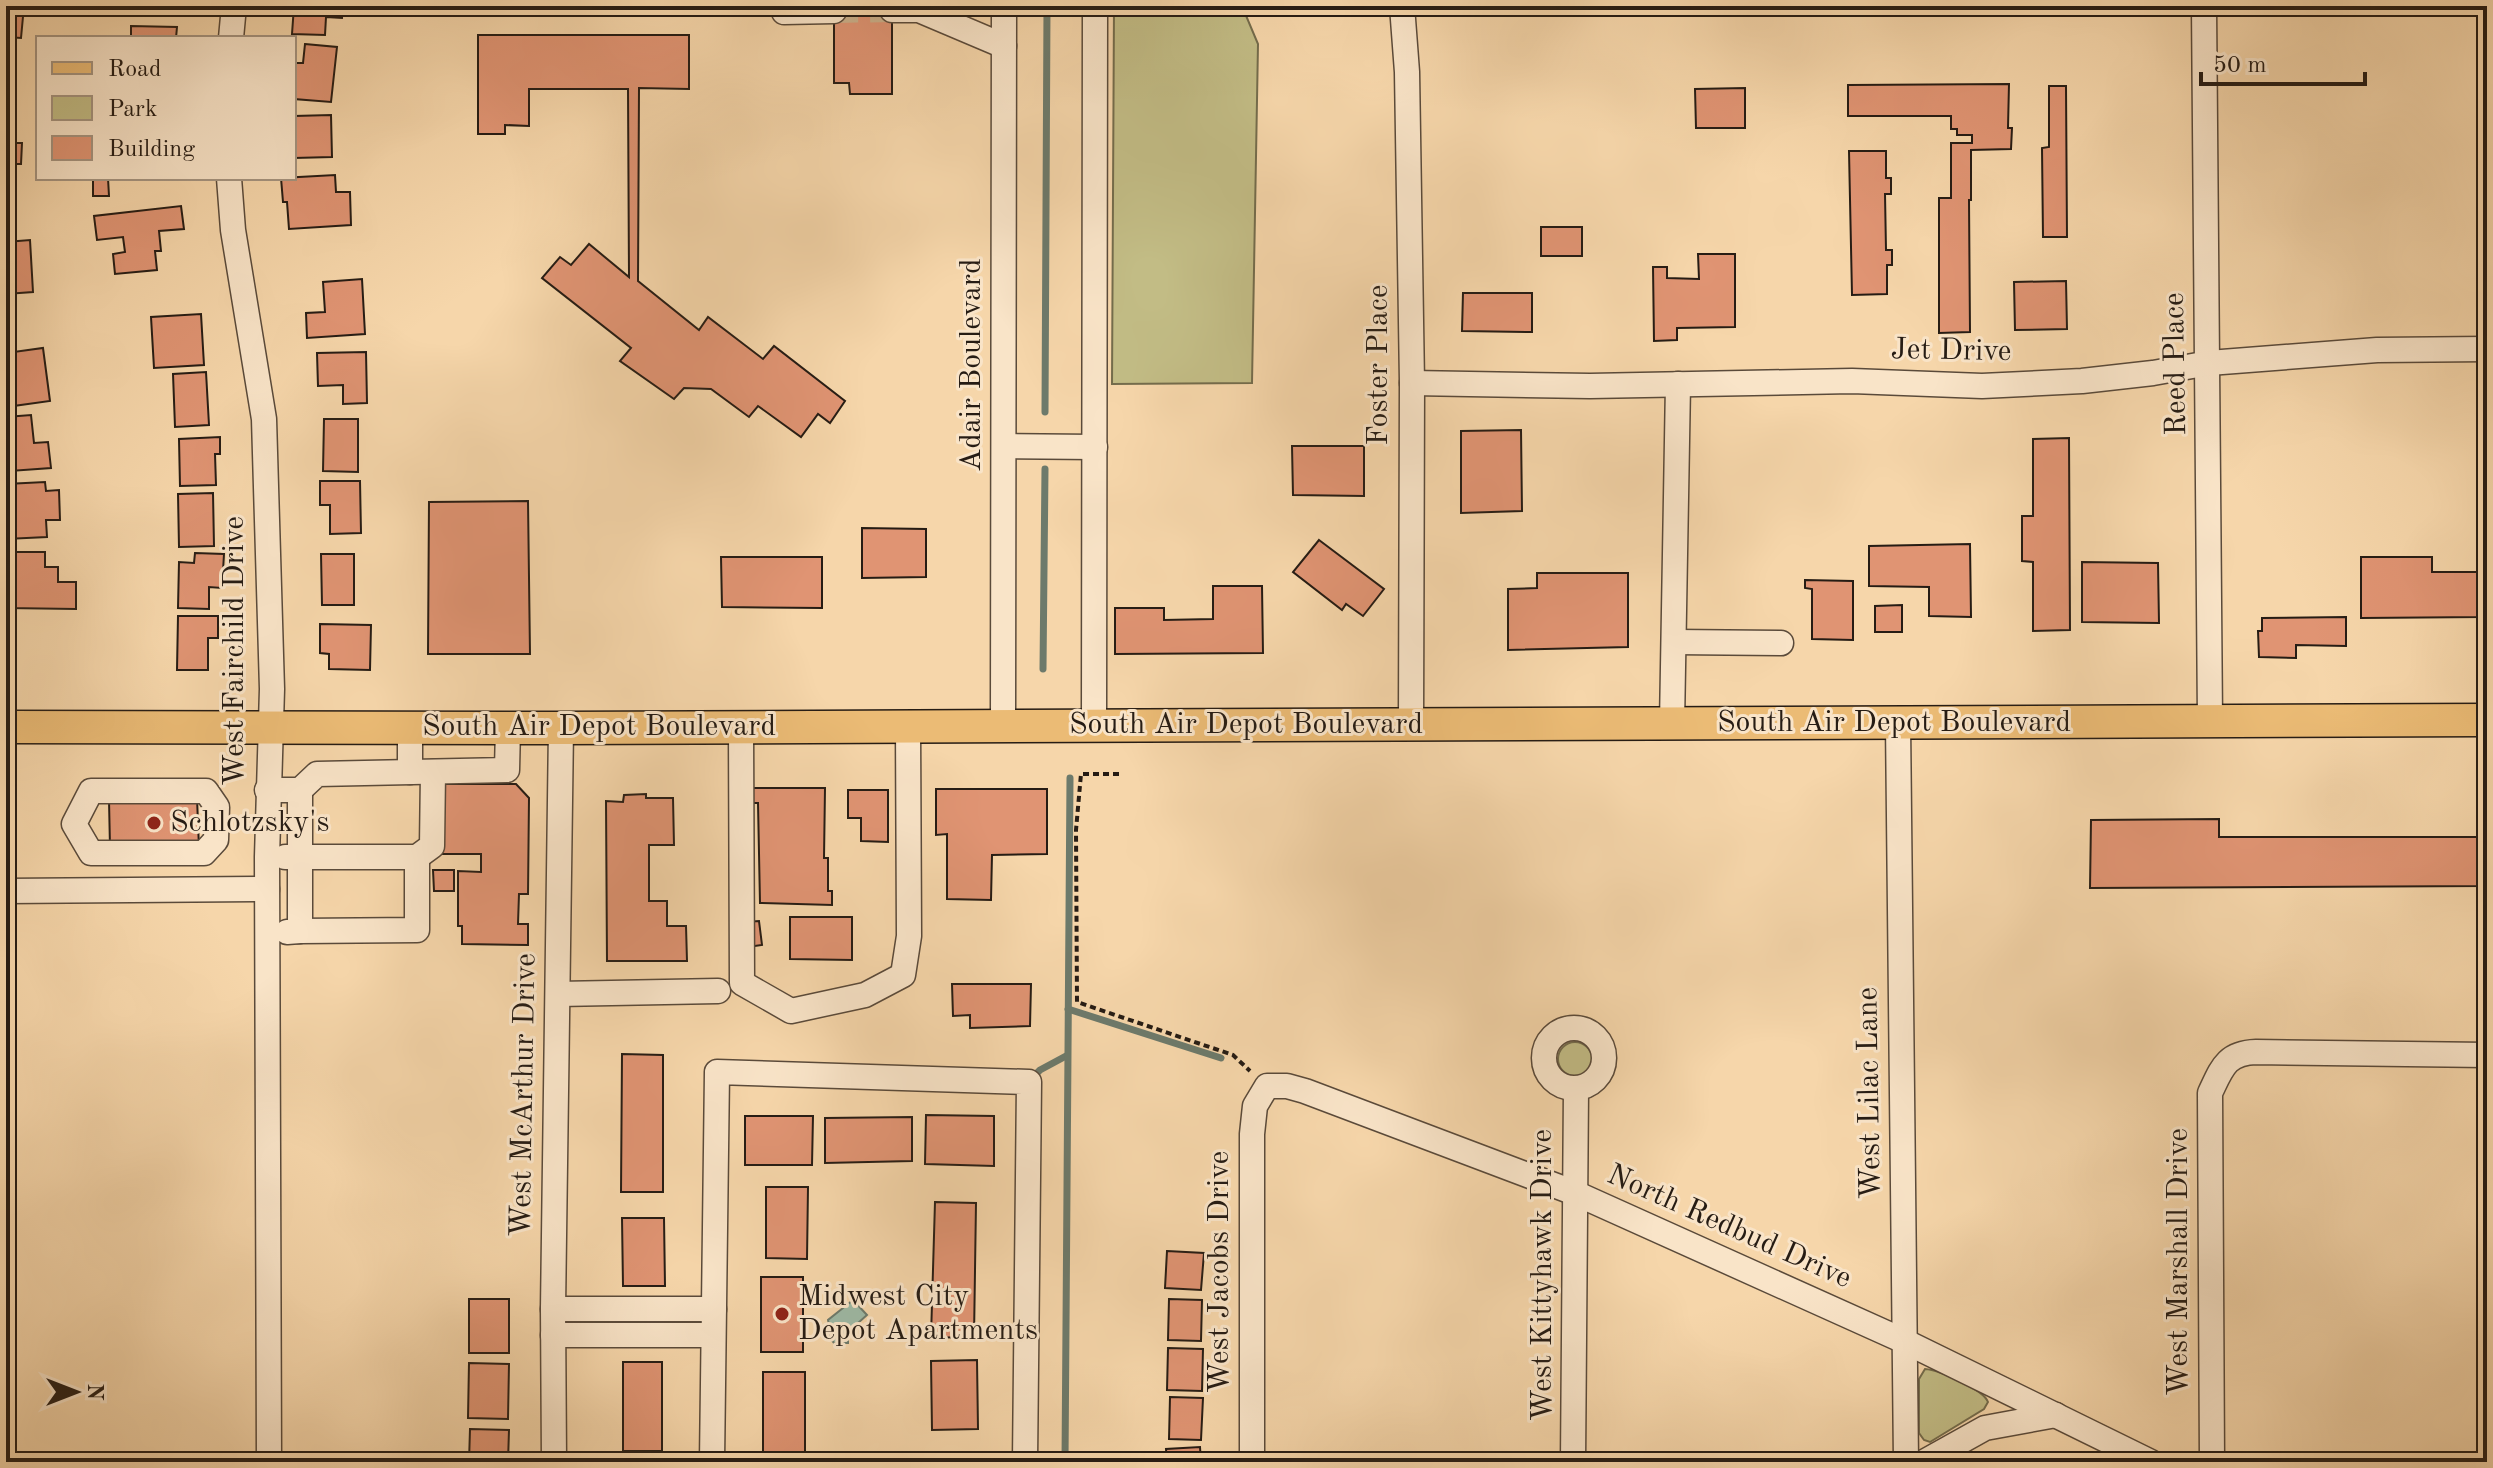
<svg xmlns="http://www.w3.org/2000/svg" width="2493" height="1468" viewBox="0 0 2493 1468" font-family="'Old Standard TT',serif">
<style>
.green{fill:#c2bc85;stroke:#746c4c;stroke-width:2}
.water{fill:#9db9a5;stroke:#6d7a6b;stroke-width:2}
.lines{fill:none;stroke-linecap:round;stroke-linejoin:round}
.stream{stroke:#6d7a6b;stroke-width:7}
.building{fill:#e09473;stroke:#261c14;stroke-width:2}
.minor-tunnel{stroke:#ccb18c;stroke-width:24;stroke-dasharray:24 12;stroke-linecap:butt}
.minor-casing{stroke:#5a4a3a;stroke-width:27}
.major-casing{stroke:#261c14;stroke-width:35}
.path{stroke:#261c14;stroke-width:4;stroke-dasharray:6 4;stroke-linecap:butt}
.minor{stroke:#f9e4c8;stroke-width:24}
.major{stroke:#ebbb75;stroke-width:32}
.poi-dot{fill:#8f2418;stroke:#f9e4c8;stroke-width:3}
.labels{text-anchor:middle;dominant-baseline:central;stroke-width:6;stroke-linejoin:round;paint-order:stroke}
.street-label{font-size:30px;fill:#261c14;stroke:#f9e4c8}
.poi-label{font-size:30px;fill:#261c14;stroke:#f9e4c8;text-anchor:start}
</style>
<rect width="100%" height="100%" fill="#f6d6aa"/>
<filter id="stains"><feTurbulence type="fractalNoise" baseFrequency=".0025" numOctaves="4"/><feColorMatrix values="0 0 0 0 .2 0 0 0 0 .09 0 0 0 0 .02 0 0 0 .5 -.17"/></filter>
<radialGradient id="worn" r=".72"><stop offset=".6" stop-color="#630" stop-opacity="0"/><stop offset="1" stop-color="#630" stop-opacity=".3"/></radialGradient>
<g class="green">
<path d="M1114 6H1242L1258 44 1252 383 1112 384Z"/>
<circle cx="1575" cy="1059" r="17"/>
<path d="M1925 1369C1939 1370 1983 1389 1988 1402L1984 1409 1930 1442 1924 1440 1919 1433V1379Z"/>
</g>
<path class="water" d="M853 1300 867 1315 848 1332V1343H834L829 1337 831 1334 828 1320Z"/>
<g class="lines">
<g class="stream">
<path d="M1045 412 1047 6"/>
<path d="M1043 669 1045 469"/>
<path d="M1068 1009 1221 1058"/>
<path d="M1030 1080 1040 1070 1066 1056"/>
<path d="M1065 1462 1070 778"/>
</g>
</g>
<g class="building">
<path d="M6 6H24L21 38 6 37Z"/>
<path d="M294 6H343L342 18 326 17 325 35 292 34Z"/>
<path d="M834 6H892V94H850L849 83H834Z"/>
<path d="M131 26 177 27 176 38H131Z"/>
<path d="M478 35H689V89L639 88 638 281 699 330 708 317 763 359 774 346 845 401 830 423 818 414 801 437 758 406 749 417 711 389 684 388 674 399 620 361 631 348 542 278 560 257 571 265 589 244 629 277 628 89H529V126L505 125V134H478Z"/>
<path d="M305 44 337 47 331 102 294 99V63H303Z"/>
<path d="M6 47H11L9 101H6Z"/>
<path d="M2009 84 2008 128H2012L2011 149 1971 150V200H1969L1970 332 1939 333V198H1951V143H1972V135H1957V129H1951V116H1848V85Z"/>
<path d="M2049 86H2066L2067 237H2043L2042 148 2049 147Z"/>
<path d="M1745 88V128H1696L1695 89Z"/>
<path d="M6 112H14L13 143H22L21 164H6Z"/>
<path d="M331 115 332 157 294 158V116Z"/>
<path d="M1849 151H1886V178H1891V194H1885L1886 250H1892V265H1887V294L1852 295Z"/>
<path d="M335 175 336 192H350L351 225 289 229 287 202H283L281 178Z"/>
<path d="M93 178H108L109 196H93Z"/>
<path d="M181 206 184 229 159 231 161 251H155L157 270 115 274 113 254 125 252 123 237 97 240 94 216Z"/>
<rect x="1541" y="227" width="41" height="29"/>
<path d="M30 240 33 292 6 294V242Z"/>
<path d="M1698 254H1735V327L1677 328V340L1654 341 1653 267H1667V278L1699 279Z"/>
<path d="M362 279 365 334 307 338 306 313 325 312 323 282Z"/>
<path d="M2066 281 2067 329 2015 330 2014 282Z"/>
<path d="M1463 293H1532V332L1462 331Z"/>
<path d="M201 314 204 365 154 368 151 317Z"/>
<path d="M43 348 50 401 6 407V353Z"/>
<path d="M366 352 367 403 343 404V385L318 386 317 353Z"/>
<path d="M206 372 209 425 175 427 173 374Z"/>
<path d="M31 415 34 443 48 442 51 468 10 471 6 417Z"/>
<path d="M324 419H358V472L323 471Z"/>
<path d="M1521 430 1522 511 1461 513V431Z"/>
<path d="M220 437V454H215L216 485 180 486 179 439Z"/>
<path d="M2069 438 2070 630 2033 631V562L2022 561V516H2033V439Z"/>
<path d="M1292 446H1364V496L1293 495Z"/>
<path d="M320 481H360L361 533 330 534V505H320Z"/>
<path d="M45 482 46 491 59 490 60 520H46L47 537 6 539V484Z"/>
<path d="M213 493 214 546 179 547 178 494Z"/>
<path d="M528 501 530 654H428L429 502Z"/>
<path d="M862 528 926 529V577L862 578Z"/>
<path d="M1319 540 1384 589 1363 616 1346 604 1342 610 1293 572Z"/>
<path d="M1970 544 1971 617 1929 616V587L1869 586V546Z"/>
<path d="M6 552H45V567H58V582H76V609L6 608Z"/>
<path d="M195 553 224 554 222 588 209 587V609L178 608 179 562 194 563Z"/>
<path d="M321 554H354V605H322Z"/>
<path d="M721 557H822V608L722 607Z"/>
<path d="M2361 557H2432V572H2482L2483 617 2361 618Z"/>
<path d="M2082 562 2158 563 2159 623 2082 622Z"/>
<path d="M1537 573H1628V647L1508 650V589L1537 588Z"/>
<path d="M1805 580 1853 581V640L1812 639V589L1805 588Z"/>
<path d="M1213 586H1262L1263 653 1115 654V608H1164V620L1213 619Z"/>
<path d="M1902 605V632H1875V606Z"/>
<path d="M178 616H218V638H208V670H177Z"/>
<path d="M2346 617V646L2296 645V658L2259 657 2258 631H2262V618Z"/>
<path d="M320 624 371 625 370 670 329 669V654L320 653Z"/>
<path d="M440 784H516L529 798 528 894H519L518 924H528V945L462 944V926H458V871L481 872V854H441Z"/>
<path d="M745 788H825L824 858H828V891H832V905L760 903 758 803H745Z"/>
<path d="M936 789H1047V854L992 855 991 900 947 899V834L936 835Z"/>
<path d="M848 790H888V842L861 841V818H848Z"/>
<path d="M646 794V798H673L674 845H649V901H667V926H686L687 961H607L606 801 623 802 624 795Z"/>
<path d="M197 798 199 848 110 847 109 800Z"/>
<path d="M2219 819V837H2487V886L2090 888 2091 820Z"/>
<path d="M433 870H454V891H434Z"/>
<path d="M790 917H852V960L790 959Z"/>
<path d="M759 921 762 945 747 947 745 922Z"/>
<path d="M952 984H1031L1030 1026 970 1028V1015L953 1016Z"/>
<path d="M622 1054 663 1055V1192H621Z"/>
<path d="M926 1115 994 1116V1166L925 1164Z"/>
<path d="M745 1116H813L812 1165H745Z"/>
<path d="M912 1117V1161L825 1163V1118Z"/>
<path d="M766 1187H808L807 1259 766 1258Z"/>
<path d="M935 1202 976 1203 974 1338 931 1337Z"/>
<path d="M622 1218H664L665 1286H623Z"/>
<path d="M1167 1251 1204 1253 1201 1290 1165 1288Z"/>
<rect x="761" y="1277" width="42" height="75"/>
<rect x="469" y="1299" width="40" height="54"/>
<path d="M1169 1299 1202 1300 1201 1341 1168 1340Z"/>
<path d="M1168 1348 1203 1349 1202 1391 1167 1390Z"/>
<path d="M977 1360 978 1429 932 1430 931 1361Z"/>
<rect x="623" y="1362" width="39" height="89"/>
<path d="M469 1363 509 1364 508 1419 468 1418Z"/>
<rect x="763" y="1372" width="42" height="90"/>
<path d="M1170 1397 1203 1398 1201 1440 1169 1439Z"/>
<path d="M470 1429 509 1430 508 1462H469Z"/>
<path d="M1200 1447 1201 1462H1167L1166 1449Z"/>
<rect x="844" y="1457" width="133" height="5"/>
</g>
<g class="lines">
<path class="minor-tunnel" d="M834 11 892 10"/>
<defs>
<g id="minor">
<path d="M1402 6 1407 72 1412 383 1411 725"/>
<path d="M2204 6 2210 721"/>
<path d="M892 10H919L1004 46"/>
<path d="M784 12 834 11"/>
<path d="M231 38 234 6"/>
<path d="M229 178 233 230 264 419 272 689 267 857 269 1462"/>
<path d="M1412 383 1590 386 1852 381 1982 386 2082 381 2153 373 2209 363 2377 350 2487 349"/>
<path d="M1004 446 1095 447"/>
<path d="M1674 642 1781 643"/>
<path d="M1898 723 1906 1462"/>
<path d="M1672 724 1678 384"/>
<path d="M1003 725 1004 6"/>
<path d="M1094 725 1095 6"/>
<path d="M741 727 742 983 791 1011 865 995 903 975 909 936 908 726"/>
<path d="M410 772V727"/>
<path d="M267 790H300L317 774 507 770 508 728"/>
<path d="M300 790V857H417L432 846 433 772"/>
<path d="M91 791H206L217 807 216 840 204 853H91L74 824Z"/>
<path d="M285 857H300V931L287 932"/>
<path d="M6 891 267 889"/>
<path d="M300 931 417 930V857"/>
<path d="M558 994 718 991"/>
<circle cx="1574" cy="1058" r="30"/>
<path d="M553 1309H714"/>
<path d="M553 1335H713"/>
<path d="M554 1462 553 1309 561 728"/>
<path d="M712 1462 717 1072 1029 1082 1025 1462"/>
<path d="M1252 1462V1134L1255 1106 1267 1086H1287L1305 1091 1575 1193 1904 1341 2151 1462"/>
<path d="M1573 1462 1576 1089"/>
<path d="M1924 1462 1985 1428 2056 1415"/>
<path d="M2212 1462 2210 1093C2222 1068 2226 1053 2256 1052L2487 1055"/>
</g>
<path id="major" d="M6 727 561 728 2487 720"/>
</defs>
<use href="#minor" class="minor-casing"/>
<use href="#major" class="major-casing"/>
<path class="path" d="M1119 774H1081L1076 830 1077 1002 1233 1055 1250 1071"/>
<use href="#minor" class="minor"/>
<use href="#major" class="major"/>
</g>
<g class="poi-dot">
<circle cx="154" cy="823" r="8"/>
<circle cx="782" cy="1314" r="8"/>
</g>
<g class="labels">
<g class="street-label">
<text transform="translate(1951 351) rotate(1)">Jet Drive</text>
<text transform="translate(2176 364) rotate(-91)">Reed Place</text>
<text transform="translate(972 365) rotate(-90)">Adair Boulevard</text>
<text transform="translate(1379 365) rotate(-90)">Foster Place</text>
<text transform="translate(235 651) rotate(-90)">West Fairchild Drive</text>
<text x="1894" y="723">South Air Depot Boulevard</text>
<text x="1246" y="725">South Air Depot Boulevard</text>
<text x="599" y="727">South Air Depot Boulevard</text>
<text transform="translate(1870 1093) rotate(-91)">West Lilac Lane</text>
<text transform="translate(524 1095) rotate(-89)">West McArthur Drive</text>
<text transform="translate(1729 1227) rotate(24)">North Redbud Drive</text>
<text transform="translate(2179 1262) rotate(-90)">West Marshall Drive</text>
<text transform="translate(1220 1272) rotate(-90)">West Jacobs Drive</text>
<text transform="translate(1543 1275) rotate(-90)">West Kittyhawk Drive</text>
</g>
<g class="poi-label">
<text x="170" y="823">Schlotzsky's</text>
<text x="798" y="1297">Midwest City<tspan x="798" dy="34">Depot Apartments</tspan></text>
</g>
</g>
<rect width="2493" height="1468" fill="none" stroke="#f6d6aa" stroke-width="32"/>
<rect x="8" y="8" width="2477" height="1452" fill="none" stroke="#261c14" stroke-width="4"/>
<rect x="16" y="16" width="2461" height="1436" fill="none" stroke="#261c14" stroke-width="2"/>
<rect x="36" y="36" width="260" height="144" fill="#f9e4c8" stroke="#a59480" stroke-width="2"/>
<rect x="52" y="62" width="40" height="12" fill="#ebbb75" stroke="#a59480" stroke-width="2"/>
<text x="108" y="76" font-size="24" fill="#261c14">Road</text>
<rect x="52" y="96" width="40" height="24" fill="#c2bc85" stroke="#a59480" stroke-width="2"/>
<text x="108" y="116" font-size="24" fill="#261c14">Park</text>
<rect x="52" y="136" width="40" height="24" fill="#e09473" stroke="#a59480" stroke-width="2"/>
<text x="108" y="156" font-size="24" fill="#261c14">Building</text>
<g transform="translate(76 1392) rotate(90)" stroke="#f9e4c8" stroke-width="6" paint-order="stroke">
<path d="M0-6L14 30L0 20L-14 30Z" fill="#261c14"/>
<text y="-12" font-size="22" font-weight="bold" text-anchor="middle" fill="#261c14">N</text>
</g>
<path d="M2201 72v12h164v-12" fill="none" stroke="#261c14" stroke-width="4"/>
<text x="2213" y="72" font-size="24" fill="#261c14" stroke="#f9e4c8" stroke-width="6" paint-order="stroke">50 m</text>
<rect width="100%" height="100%" filter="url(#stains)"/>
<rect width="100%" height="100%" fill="url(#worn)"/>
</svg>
